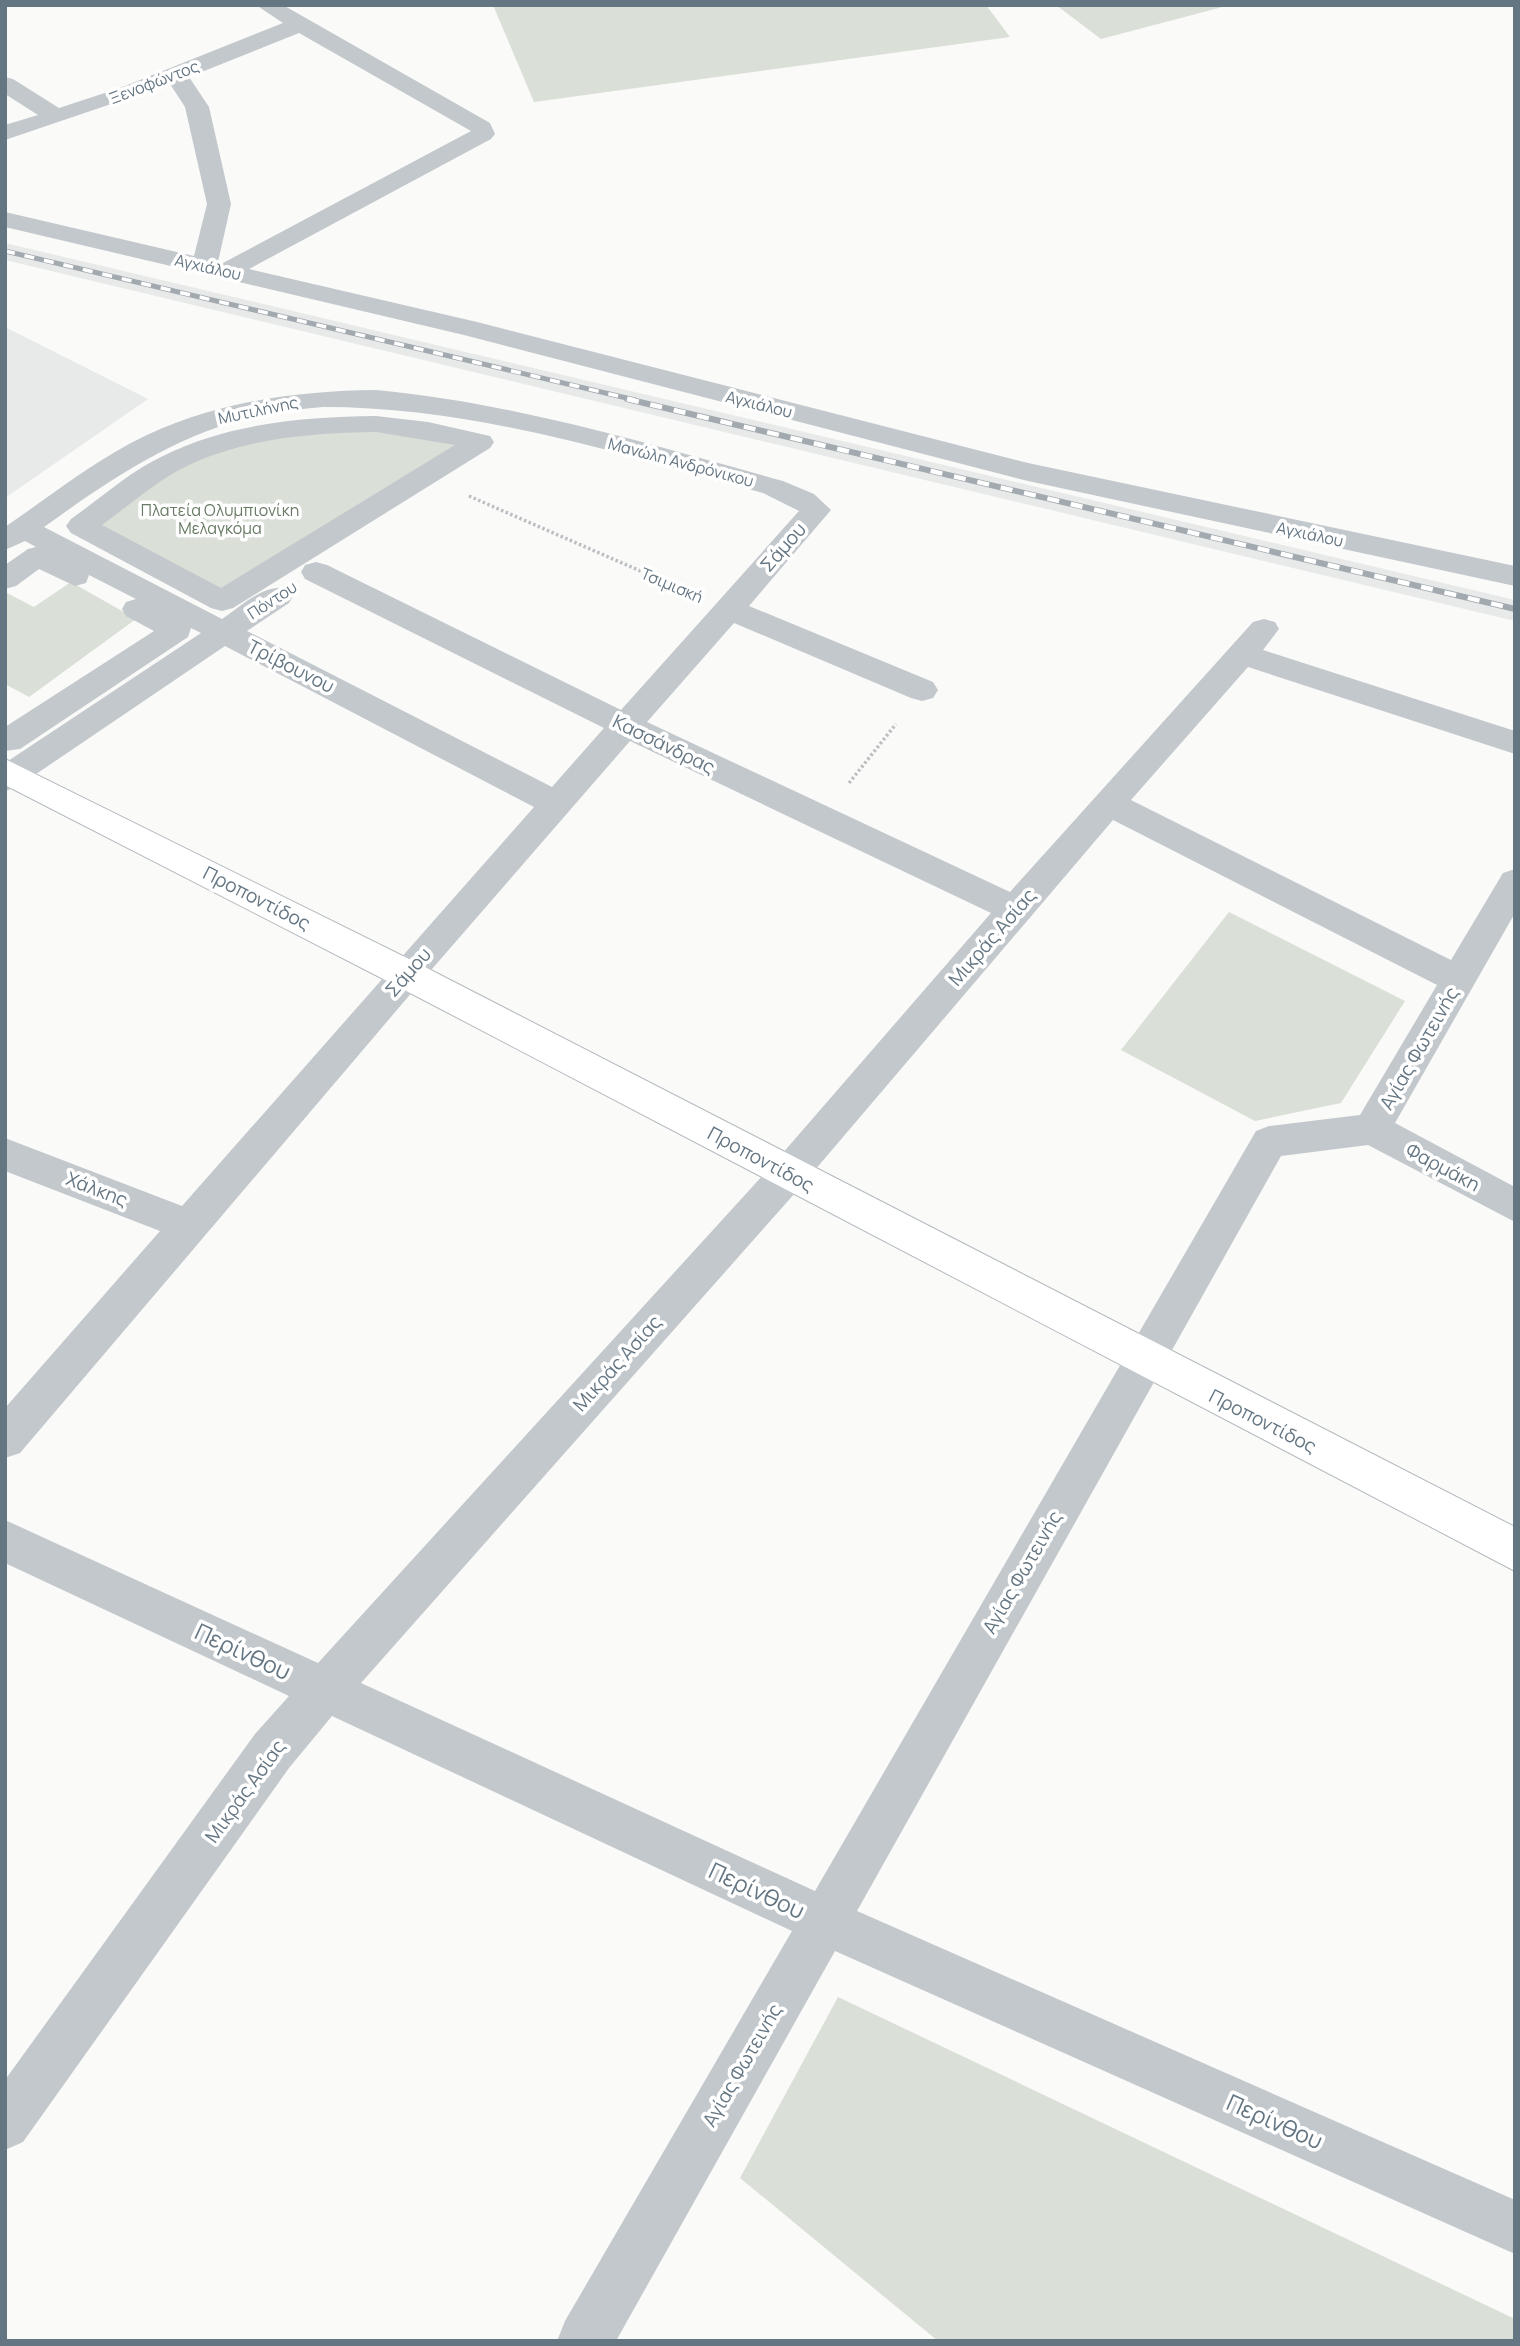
<svg xmlns="http://www.w3.org/2000/svg" width="1520" height="2346" viewBox="0 0 1520 2346" font-family="Manrope,sans-serif">
<style>
.built{fill:#e8e9e9}
.green{fill:#dadfd7}
.lines{fill:none;stroke-linecap:round;stroke-linejoin:round}
.secondary-casing{stroke:#b3babf;stroke-width:2}
.path{stroke:#bbbfc2;stroke-width:3.5;stroke-dasharray:2.5 2.5;stroke-linecap:butt}
.street{fill:#c3c8cc;fill-rule:evenodd}
.secondary{fill:#fff;fill-rule:evenodd}
.rail-far1-casing{stroke:#a2aab0;stroke-width:5}
.rail-casing{stroke:#a2aab0;stroke-width:6}
.rail-far1{stroke:#fff;stroke-width:3.5;stroke-dasharray:10;stroke-linecap:butt}
.rail{stroke:#fff;stroke-width:4.5;stroke-dasharray:12;stroke-linecap:butt}
.labels{text-anchor:middle;dominant-baseline:central;stroke-width:7;stroke-linejoin:round;paint-order:stroke}
.far-street-label{font-size:16px;fill:#657683;stroke:#fff}
.far-park-label{font-size:16px;fill:#687a64;stroke:#fff}
.street-label{font-size:19px;fill:#657683;stroke:#fff}
.near-street-label{font-size:23px;fill:#657683;stroke:#fff}
</style>
<rect width="100%" height="100%" fill="#fafaf8"/>
<g class="built">
<path d="M5 243 1515 600V621L5 260Z"/>
<path d="M5 327 148 399 5 498Z"/>
</g>
<g class="green">
<path d="M493 5H986L1010 37 534 102Z"/>
<path d="M1056 5H1230L1101 39Z"/>
<path d="M354 429 469 444 223 595 92 526 179 466 256 440Z"/>
<path d="M71 582 136 619 29 697 5 684V592L34 607Z"/>
<path d="M1229 912 1405 1001 1341 1103 1255 1121 1121 1050Z"/>
<path d="M838 1997 1515 2319V2341H938L740 2178Z"/>
</g>
<g class="lines">
<defs>
<path id="secondary" d="M5 759 419 964 1515 1527V1571L393 984 5 785Z"/>
</defs>
<use href="#secondary" class="secondary-casing"/>
<g class="path">
<path d="M469 496 686 591"/>
<path d="M849 783 896 724"/>
</g>
<g class="street">
<path d="M256 5H283L490 123 495 134 491 139 249 269 477 322 1028 463 1515 566V586L1028 481 464 335 5 227V212L194 256 207 204 185 107 170 84 5 140V125L38 115 5 94V77L13 79 59 108 120 88 283 23ZM299 33 471 131 223 263 218 262 231 204 209 107 189 77Z"/>
<path d="M376 390C515 403 649 444 783 481L814 494 831 510 749 606 933 682 938 690 933 698 922 701 911 698 734 623 647 722 1010 892 1253 622 1264 619 1275 622 1279 629 1263 650 1515 731V754L1248 667 1131 800 1451 960 1503 873 1515 869V913L1395 1123 1515 1187V1222L1368 1145 1281 1156 857 1911 1515 2200V2254L835 1951 616 2341H557L565 2321 792 1931 332 1716 289 1768 23 2142 5 2150V2080L255 1734 289 1696 5 1563V1520L318 1663 775 1162 991 913 630 741 419 984 20 1453 5 1458V1408L160 1231 5 1171V1138L182 1206 534 807 225 646 17 787 5 791V763L201 633 191 628 188 637 20 749 5 751V727L154 631 126 616 122 609 126 602 136 599 89 575 86 583 75 586 39 569 16 586 5 589V565L28 549 36 547 25 541 5 550V527C46 499 85 468 129 444 206 403 291 391 376 390ZM323 407C474 407 619 453 763 493L799 511 621 710 327 565 316 562 305 565 301 572 305 579 604 728 552 787 247 631 289 603 293 596 289 589C265 582 242 606 222 619L44 527C114 477 183 430 269 413 287 410 305 409 323 407ZM1113 820 1437 985 1360 1115 1269 1126 1256 1131 815 1891 361 1683 803 1184Z"/>
<path d="M376 416 428 422 490 436 494 442 490 448 233 608 222 611 211 608 71 533 66 526 71 519C101 498 129 472 163 456 229 423 304 417 376 416ZM376 432 455 445 221 588 102 525C128 506 153 484 181 469 241 438 310 433 376 432Z"/>
</g>
<use href="#secondary" class="secondary"/>
<defs>
<path id="rail-far1" d="M5 251 635 400"/>
<path id="rail" d="M627 399 1515 609"/>
</defs>
<use href="#rail-far1" class="rail-far1-casing"/>
<use href="#rail" class="rail-casing"/>
<use href="#rail-far1" class="rail-far1"/>
<use href="#rail" class="rail"/>
</g>
<g class="labels">
<g class="far-street-label">
<text transform="translate(154 82) rotate(-21)">Ξενοφώντος</text>
<text transform="translate(208 267) rotate(13)">Αγχιάλου</text>
<text transform="translate(759 404) rotate(14)">Αγχιάλου</text>
<text transform="translate(258 410) rotate(-12)">Μυτιλήνης</text>
<text transform="translate(681 462) rotate(15)">Μανώλη Ανδρόνικου</text>
<text transform="translate(1310 534) rotate(12)">Αγχιάλου</text>
<text transform="translate(672 585) rotate(23)">Τσιμισκή</text>
<text transform="translate(272 600) rotate(-33)">Πόντου</text>
</g>
<g class="far-park-label">
<text x="220" y="510">Πλατεία Ολυμπιονίκη<tspan x="220" dy="18">Μελαγκόμα</tspan></text>
</g>
<g class="street-label">
<text transform="translate(783 547) rotate(-49)">Σάμου</text>
<text transform="translate(291 666) rotate(27)">Τρίβουνου</text>
<text transform="translate(664 744) rotate(26)">Κασσάνδρας</text>
<text transform="translate(257 898) rotate(27)">Προποντίδος</text>
<text transform="translate(992 937) rotate(-49)">Μικράς Ασίας</text>
<text transform="translate(408 972) rotate(-49)">Σάμου</text>
<text transform="translate(1419 1048) rotate(-60)">Αγίας Φωτεινής</text>
<text transform="translate(761 1159) rotate(28)">Προποντίδος</text>
<text transform="translate(1443 1167) rotate(28)">Φαρμάκη</text>
<text transform="translate(97 1189) rotate(21)">Χάλκης</text>
<text transform="translate(617 1363) rotate(-48)">Μικράς Ασίας</text>
<text transform="translate(1263 1421) rotate(27)">Προποντίδος</text>
<text transform="translate(1022 1572) rotate(-60)">Αγίας Φωτεινής</text>
<text transform="translate(245 1791) rotate(-54)">Μικράς Ασίας</text>
<text transform="translate(742 2065) rotate(-60)">Αγίας Φωτεινής</text>
</g>
<g class="near-street-label">
<text transform="translate(243 1651) rotate(25)">Περίνθου</text>
<text transform="translate(757 1890) rotate(25)">Περίνθου</text>
<text transform="translate(1275 2121) rotate(24)">Περίνθου</text>
</g>
</g>
<rect width="1520" height="2346" fill="none" stroke="#657683" stroke-width="14"/>
</svg>
